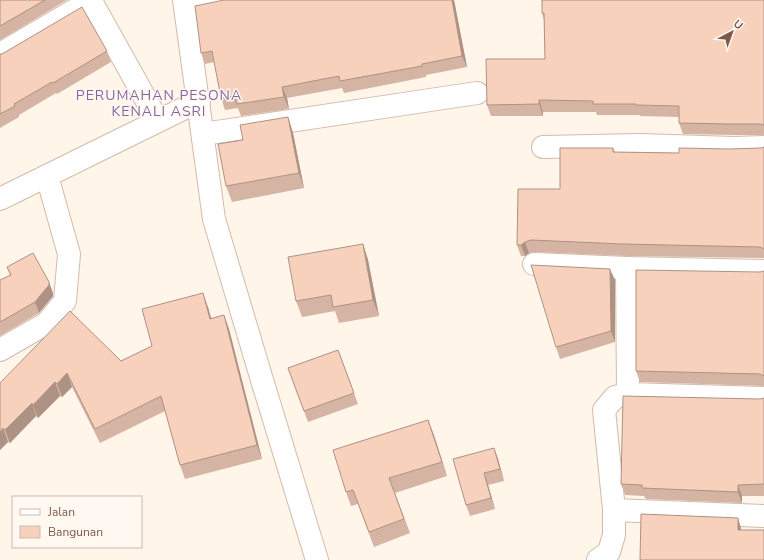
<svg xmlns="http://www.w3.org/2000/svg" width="764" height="560" viewBox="0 0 764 560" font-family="'Nunito Sans',sans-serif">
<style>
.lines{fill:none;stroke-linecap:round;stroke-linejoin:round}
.street-casing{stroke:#d3bbac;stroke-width:24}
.street{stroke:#fff;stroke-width:22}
.wall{fill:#d5b4a3}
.shaded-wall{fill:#ae9284}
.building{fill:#f8d1bd;stroke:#ae9284}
.labels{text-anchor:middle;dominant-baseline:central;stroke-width:3;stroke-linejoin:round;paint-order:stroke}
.neighbourhood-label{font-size:14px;letter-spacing:1px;fill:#8864a0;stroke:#fff9f2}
</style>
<rect width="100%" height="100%" fill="#fff5e9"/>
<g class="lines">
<defs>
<g id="street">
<path d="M184 0 214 219 262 380 317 560"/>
<path d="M91 1 158 121"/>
<path d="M186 8 217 0"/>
<path d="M0 54 92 0"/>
<path d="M203 134 477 93"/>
<path d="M543 147 640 145 734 148 764 147"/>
<path d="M0 199 199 101"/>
<path d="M534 264 627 268 764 271"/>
<path d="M627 268 628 394"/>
<path d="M0 350 47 323 65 301 69 254 47 176"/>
<path d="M614 510 764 516"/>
<path d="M598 560 609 552 614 535V510L604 410 615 397 628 394 764 398"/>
</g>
</defs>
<use href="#street" class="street-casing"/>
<use href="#street" class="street"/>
</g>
<g class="wall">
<path d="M0 0H67L0 40Z"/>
<path d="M454 0 467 67 426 75V77L344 93 342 88 287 98 289 109 241 116 238 108 225 110 221 98 214 62 205 64 201 53Z"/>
<path d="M764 0V135H734L683 134 679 123V117L640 116V115H597L596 112H543V116H491L487 105 545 59 544 20 542 13Z"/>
<path d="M107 51 111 62 57 94 56 93 19 115V117L0 128V54Z"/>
<path d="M288 117 293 133 304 188 232 202 226 186 243 140Z"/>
<path d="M764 147V258L627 256 535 252 529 253 525 256H521L517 245 560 189 613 148 615 152 679 153 730 149 761 148Z"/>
<path d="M363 244 368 260 379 316 339 323 335 311 302 317 296 301Z"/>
<path d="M7 267 53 293V296L39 313 0 336V281L10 275Z"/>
<path d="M764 271V386L640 382 636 371 760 272Z"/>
<path d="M615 280V342L560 359 556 347Z"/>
<path d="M208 307 211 318 224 315 229 329 262 459 185 479 180 465 165 411 100 443 72 387 62 397 60 396 38 418 36 416 10 443 8 442 0 450V383L121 361 152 346Z"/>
<path d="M338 350 358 404 308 422 288 368Z"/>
<path d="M764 398V496H742V503L646 499 644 496 625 495 621 484 760 399Z"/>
<path d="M428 420 447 476 395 493 410 533 374 547 358 504 351 506 346 492Z"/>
<path d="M494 448 498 459 504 481 488 485 495 509 470 516 466 505Z"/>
</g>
<g class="shaded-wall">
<path d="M452 0H454L467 67 462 56Z"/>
<path d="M282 87 287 98 289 109 284 97Z"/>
<path d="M539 100 543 112V116L539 104Z"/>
<path d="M288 117 293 133 304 188 299 173Z"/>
<path d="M525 242 529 253 525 256 521 245Z"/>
<path d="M363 244 368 260 379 316 373 300Z"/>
<path d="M610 269 615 280V342L611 331Z"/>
<path d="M49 282 53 293V296L39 313 35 302Z"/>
<path d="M203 293 208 307 215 332 210 319Z"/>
<path d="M224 315 229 329 262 459 257 445Z"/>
<path d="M67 373 72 387 62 397 57 384Z"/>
<path d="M55 382 60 396 38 418 33 405Z"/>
<path d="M32 403 36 416 10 443 5 430Z"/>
<path d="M428 420 434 435 447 476 442 462Z"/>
<path d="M3 428 8 442 0 450V432Z"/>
<path d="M494 448 498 459 504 481 500 469Z"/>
<path d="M484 473 488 485 495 509 491 498Z"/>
<path d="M738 485 742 496V503L738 492Z"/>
<path d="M738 518 741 528V540L738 530Z"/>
</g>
<g class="building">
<path d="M0 0H45L0 26Z"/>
<path d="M224 0H452L462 56 422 64V66L340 81 339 76 282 87 284 97 237 104 235 96 221 98 212 51 201 53 195 6Z"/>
<path d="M542 0H764V125L760 124H730L679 123V106L636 105V104H593V101L539 100V104L487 105 486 59H545L544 13H542Z"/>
<path d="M82 7 107 51 53 83 52 82 14 104 15 106 0 114V54H2Z"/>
<path d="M288 117 299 173 226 186 218 144 243 140 240 125Z"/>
<path d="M764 147V249L760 247 623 244 531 240 525 242 521 245H517L518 189H560V148H613V152L679 153V148L730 149 761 148Z"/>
<path d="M363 244 373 300 333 307 331 295 296 301 288 257Z"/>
<path d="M33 253 49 282V285L35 302 0 322V280L11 275 7 267Z"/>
<path d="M531 265 610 269 611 331 556 347Z"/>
<path d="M636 270 760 272 764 271V376L760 374 636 371Z"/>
<path d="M203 293 210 319 224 315 257 445 180 465 161 396 95 429 67 373 57 384 55 382 33 405 32 403 5 430 3 428 0 432V383L70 311 121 361 152 346 142 309Z"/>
<path d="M338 350 354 393 304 411 288 368Z"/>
<path d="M623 396 760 399 764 398V484L738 485V492L642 488V485L621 484Z"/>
<path d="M428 420 442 462 389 478 404 519 369 532 353 490 346 492 333 450Z"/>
<path d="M494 448 500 469 484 473 491 498 466 505 453 459Z"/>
<path d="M641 514 738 518V530H764V560H640Z"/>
</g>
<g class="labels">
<g class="neighbourhood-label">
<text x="159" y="95">PERUMAHAN PESONA<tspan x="159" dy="16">KENALI ASRI</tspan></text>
</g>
</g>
<rect x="12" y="496" width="130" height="52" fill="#fff9f2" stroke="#cbb9ae"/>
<rect x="20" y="509" width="20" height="6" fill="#ffffff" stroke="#cbb9ae"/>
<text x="48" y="516" font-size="12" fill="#7e5848">Jalan</text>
<rect x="20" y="526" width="20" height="12" fill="#f8d1bd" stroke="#cbb9ae"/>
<text x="48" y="536" font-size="12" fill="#7e5848">Bangunan</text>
<g transform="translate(732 32) rotate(41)" stroke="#fff9f2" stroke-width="3" paint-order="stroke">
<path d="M0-3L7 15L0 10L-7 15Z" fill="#7e5848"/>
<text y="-6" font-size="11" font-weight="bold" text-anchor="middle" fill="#7e5848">U</text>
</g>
</svg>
